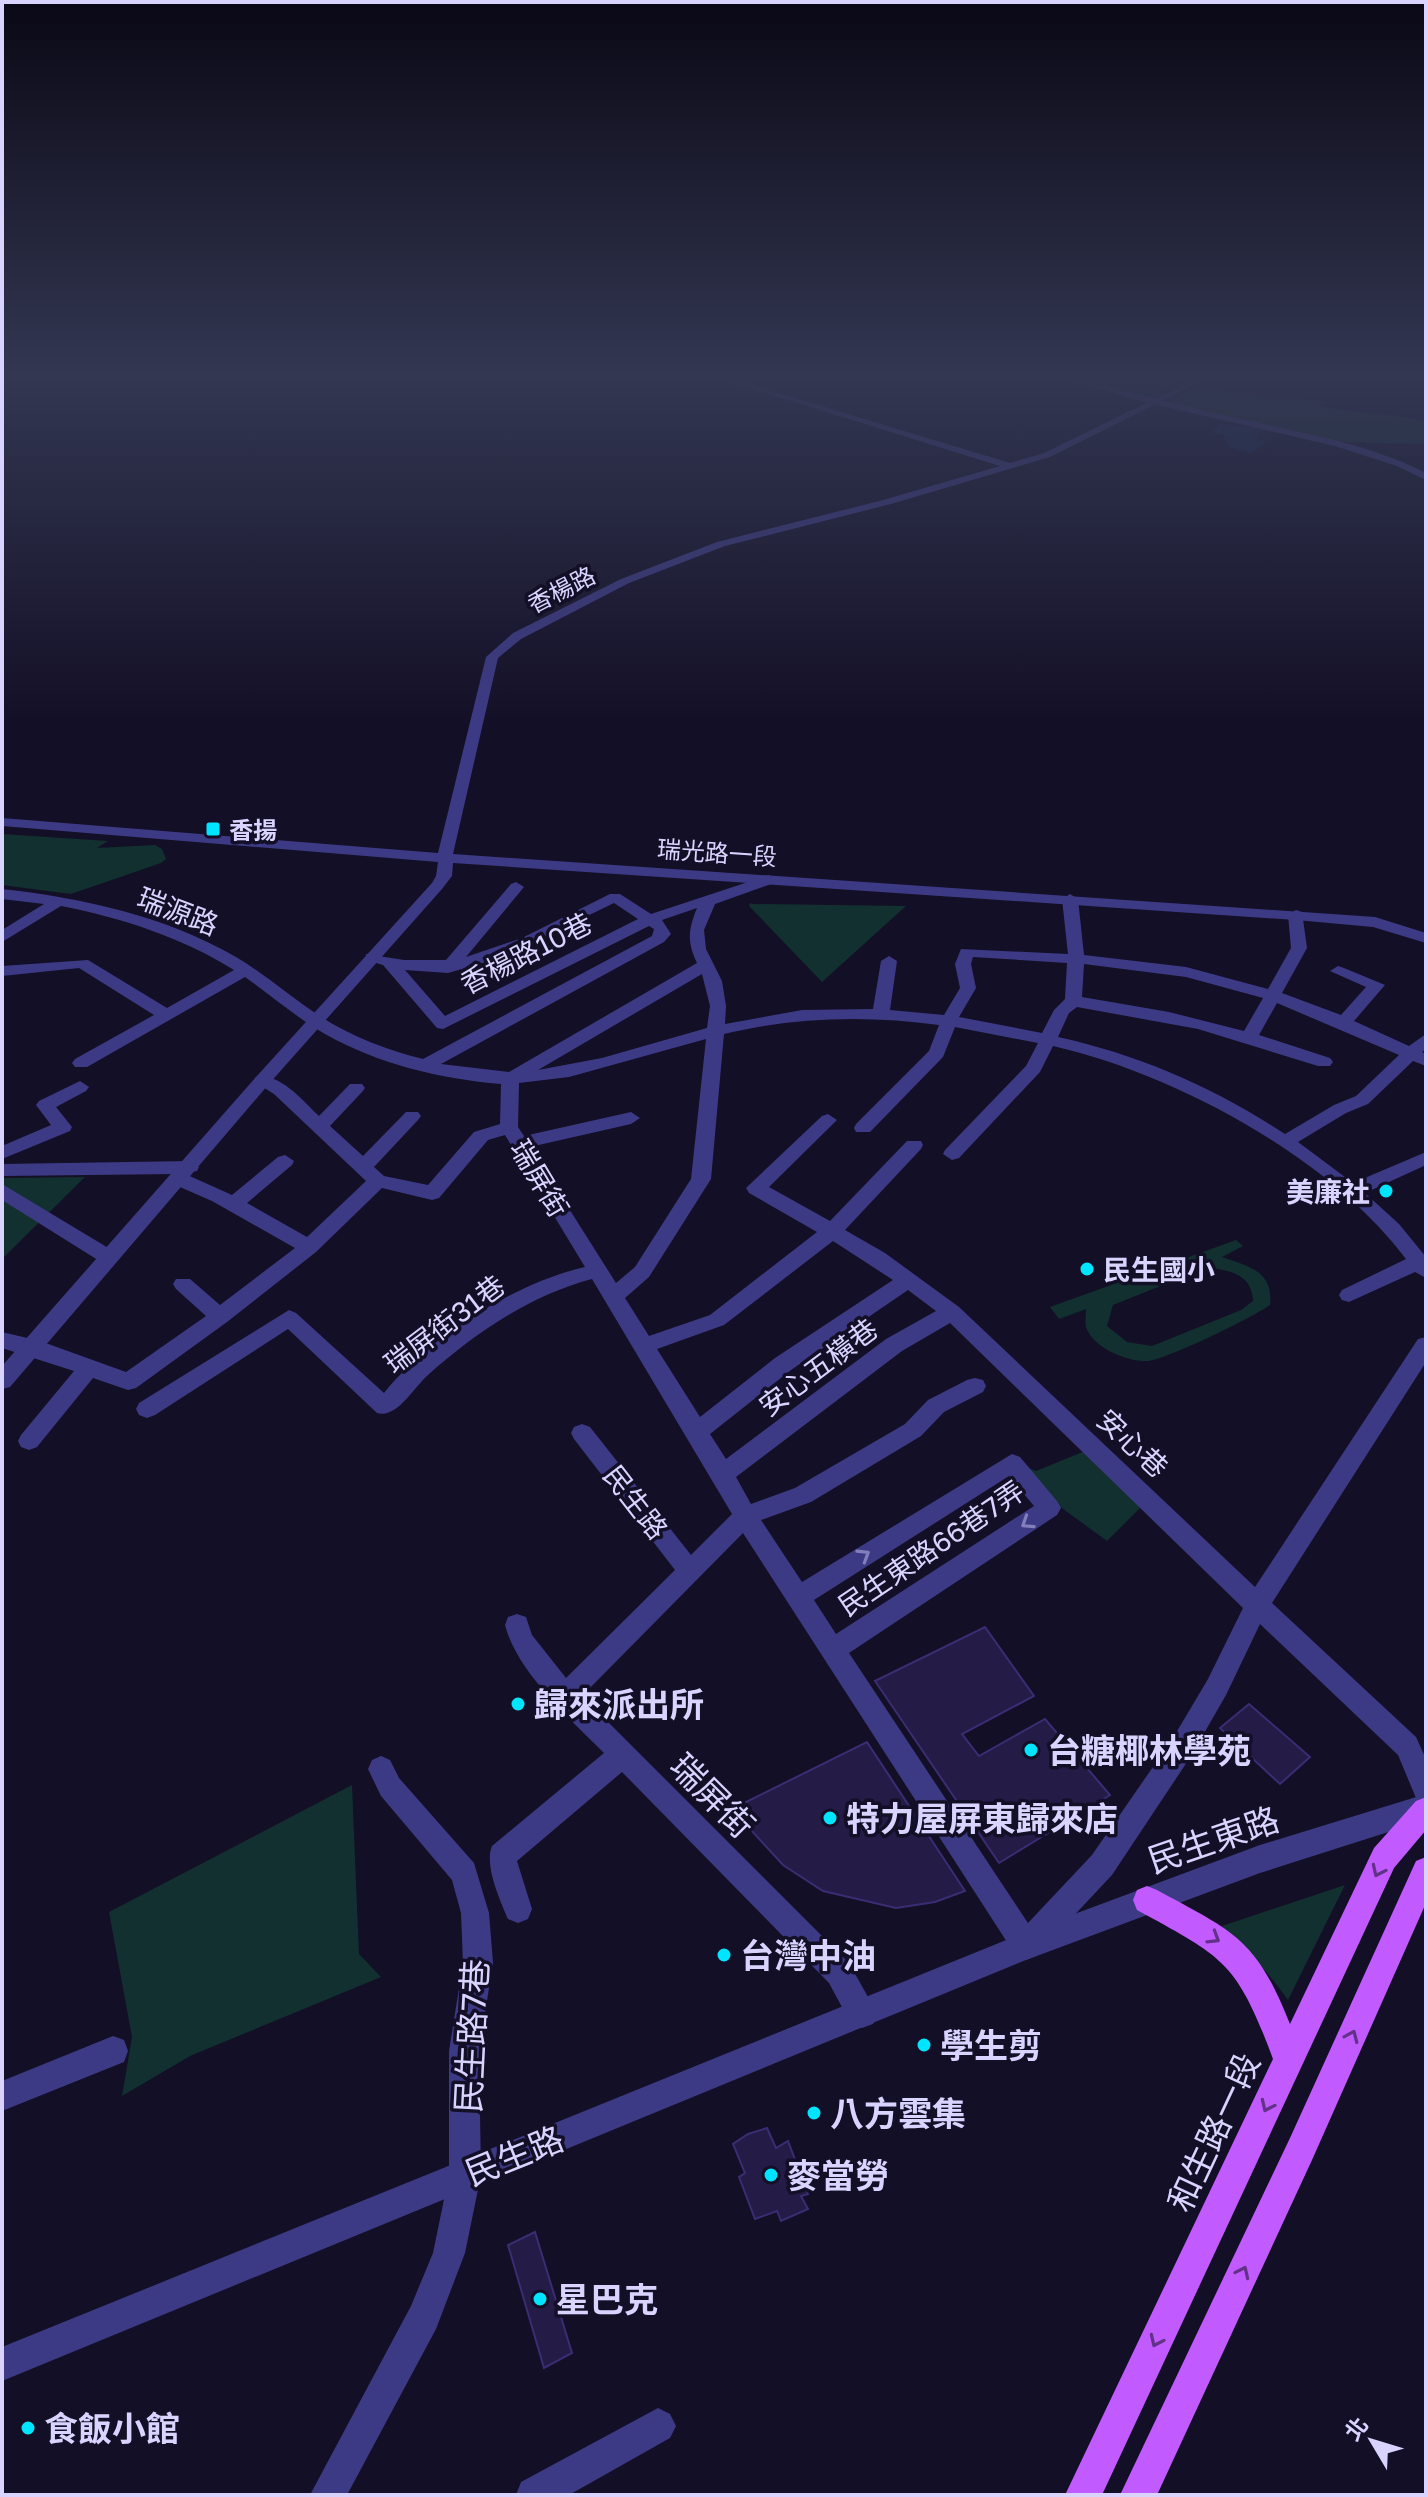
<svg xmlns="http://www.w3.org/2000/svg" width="1428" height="2497" viewBox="0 0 1428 2497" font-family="'Golos Text','Noto Sans TC',sans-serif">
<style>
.green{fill:#12302f;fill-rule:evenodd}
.water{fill:#0c2248}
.building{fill:#241b47;stroke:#3b2d73;stroke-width:2}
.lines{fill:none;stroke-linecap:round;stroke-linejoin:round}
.minor{fill:#3d3a85;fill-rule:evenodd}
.tertiary{fill:#3d3a85;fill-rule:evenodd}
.primary{fill:#c25bff;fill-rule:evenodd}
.oneway{stroke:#837fbc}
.oneway2{stroke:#623188}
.poi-dot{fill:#00e5ff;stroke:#130f26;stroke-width:3}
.labels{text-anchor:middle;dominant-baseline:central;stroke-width:7;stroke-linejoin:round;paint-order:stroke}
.far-street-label{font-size:24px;fill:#d9d4ff;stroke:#130f26}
.far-poi-label{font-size:24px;font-weight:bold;fill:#d9d4ff;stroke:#130f26;text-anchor:start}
.street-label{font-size:28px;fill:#d9d4ff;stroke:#130f26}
.poi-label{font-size:28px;font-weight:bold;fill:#d9d4ff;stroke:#130f26;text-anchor:end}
.near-poi-label{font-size:34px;font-weight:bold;fill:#d9d4ff;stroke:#130f26;text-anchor:start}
.near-street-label{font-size:34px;fill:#d9d4ff;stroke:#130f26}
</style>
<rect width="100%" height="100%" fill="#130f26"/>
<g class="green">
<path d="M1063 375H1198L1156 396H1141Z"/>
<path d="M1206 382C1239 404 1289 396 1326 402L1321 406C1356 415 1392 411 1426 423V444L1343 442 1167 403Z"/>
<path d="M2 834 108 841 97 848 155 845 162 849 166 859 161 863 71 894 2 885Z"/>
<path d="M750 903 753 904 906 906 822 982 749 906Z"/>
<path d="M85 1177 2 1259V1178Z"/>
<path d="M1236 1240 1243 1246 1222 1257C1248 1266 1274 1271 1270 1305 1254 1317 1165 1360 1148 1361 1127 1362 1093 1348 1086 1327 1085 1322 1086 1314 1086 1309L1059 1319 1050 1307ZM1208 1267C1230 1271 1252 1274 1253 1301L1241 1310 1152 1346 1127 1342 1107 1326 1113 1305Z"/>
<path d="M1085 1451 1143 1505 1107 1541 1055 1503 1024 1466 1036 1471Z"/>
<path d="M352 1785 359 1954 381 1977 190 2056 122 2096 132 2037 109 1912Z"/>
<path d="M1345 1885 1288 2000C1264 1967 1249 1950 1213 1929Z"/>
</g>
<path class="water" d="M1220 424 1264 429 1256 439 1266 442 1251 453 1229 447 1223 434 1211 432Z"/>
<g class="building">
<path d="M985 1627 1034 1696 962 1734 979 1756 1045 1719 1110 1795 999 1863 875 1681Z"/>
<path d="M1249 1704 1310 1757 1280 1784 1220 1728Z"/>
<path d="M867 1742 965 1891 935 1902 896 1908 823 1891 783 1865 750 1829 736 1807Z"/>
<path d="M767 2128 776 2148 788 2141 808 2194 801 2196 808 2209 781 2221 777 2211 755 2219 739 2177 745 2173 733 2144 748 2134Z"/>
<path d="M535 2232 572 2353 544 2368 508 2245Z"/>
</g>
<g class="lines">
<g class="minor">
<path d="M10 375H24L2 382V376Z"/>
<path d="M1052 375H1064C1128 392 1191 408 1255 422 1313 435 1373 446 1426 473V480L1397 466 1335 446 1152 404Z"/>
<path d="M769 875 777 880 774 883 715 904 704 930 706 949 722 981 726 1006 725 1024 802 1010 873 1009 881 961 889 956 897 961 890 1010 944 1015 960 988 955 964 961 949 1068 954 1062 899 1070 894 1078 899 1084 955 1186 967 1268 989 1291 948 1288 915 1296 910 1302 912 1307 948 1282 993 1341 1015 1366 987 1330 971 1338 966 1344 968 1385 985 1354 1021 1409 1046 1426 1034V1049L1422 1052 1426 1054V1066L1413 1061 1368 1104 1346 1113 1298 1142 1353 1183 1426 1152V1165L1365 1193 1399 1224 1426 1257V1278L1415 1272 1349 1302 1342 1300 1339 1295 1342 1290 1406 1259C1330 1157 1175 1074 1053 1046L1040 1072 959 1158 952 1160 943 1154 945 1150 1026 1066 1038 1043 955 1027 943 1057 870 1132H856L854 1128 856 1124 929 1051 939 1025C867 1015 794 1017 724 1034L711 1179 649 1277 625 1298 649 1336 710 1315 817 1232 749 1193 746 1188 822 1116 828 1114 837 1120 769 1187 830 1221 907 1141H921L923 1145 921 1149 845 1230 885 1253 959 1307 1255 1587 1418 1339 1426 1337V1362L1272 1603 1416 1737 1426 1759V1802L1416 1798 1398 1755 1260 1624 1226 1695 1191 1756 1112 1875 1036 1956 1026 1960 1016 1956 743 1533 582 1696 849 1963 877 2013 873 2024 862 2028 851 2024 829 1983 622 1772 517 1861 532 1909 528 1919 518 1923 508 1919C500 1900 484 1865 492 1846L604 1753C570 1719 517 1672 505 1625L508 1617 517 1614 526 1617 532 1635 566 1678 675 1570 574 1439 571 1433 574 1427 582 1424 590 1427 691 1555 732 1514 592 1279C531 1295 475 1333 428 1375 414 1387 397 1419 377 1413L288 1329 155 1415 147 1418 139 1415 136 1409 139 1403 289 1310 296 1313 384 1393C429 1337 515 1283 585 1267L505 1135 488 1140 439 1198 432 1200 382 1188 316 1252 227 1322 136 1388 128 1390 93 1378 37 1447 29 1450 21 1447 18 1441 21 1435 74 1371 2 1348V1332L40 1341 126 1372 206 1316 176 1289 173 1284 176 1279H190L220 1305 295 1248 212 1201 173 1184 170 1179 176 1174 2 1176V1164L190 1161 199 1167 197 1171 183 1173 232 1195 278 1157 285 1155 294 1161 292 1165 247 1203 307 1237 366 1181 274 1094 253 1081 256 1077C280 1072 303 1101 319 1116L350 1084H362L365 1088 362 1092 330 1126 363 1156 406 1112H418L421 1116 418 1120 374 1167 384 1176 428 1185 474 1132 500 1124 501 1084C441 1079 378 1064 325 1034 297 1018 272 996 245 977L87 1067H75L72 1063 75 1059 154 1015 79 968 2 976V966L88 960 167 1008 234 970C181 937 122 918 61 906L2 942V930L44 904 2 899V889C83 898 165 916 236 957 266 975 292 998 321 1017 353 1037 387 1050 423 1059L652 936 654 929 649 926 443 1029 437 1028 383 965 366 960V954L404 960H446L511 884 516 882 524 887 466 957 522 938 610 894H620L651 914ZM614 903 638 919 445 1016 405 970 448 973 503 957ZM697 908C688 930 687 942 697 963L509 1072 441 1064 664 942 671 934 662 920ZM973 957 1067 963 1065 999 1054 1010 1042 1033 959 1017 976 988 971 964ZM1084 964 1186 977 1263 998 1244 1031 1169 1012 1082 997ZM702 974 710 1006 707 1028 602 1058 538 1070ZM1277 1003 1399 1055 1356 1096 1334 1105 1285 1134C1215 1088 1140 1055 1058 1037L1069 1013 1077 1007 1198 1029 1318 1066H1330L1333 1062 1330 1058 1259 1035ZM706 1039 691 1179 635 1267 616 1283 530 1147 631 1124 640 1118 631 1112 524 1136 518 1127 519 1083 569 1077ZM833 1241 893 1280 775 1358 700 1417 657 1349 724 1325ZM908 1290 936 1311 886 1339 726 1459 710 1434 791 1370ZM950 1323 1243 1608 1208 1679 1173 1738 1092 1855 1028 1923 849 1653 1057 1515 1061 1508 1057 1501 1020 1457 1012 1454 802 1582 761 1520 811 1502 921 1436 944 1412 983 1392 986 1386 983 1380 975 1378 967 1380 928 1400 905 1424 795 1488 751 1504 736 1477 902 1351ZM1009 1476 1034 1506 836 1634 814 1600Z"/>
<path d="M80 1081 89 1087 86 1091 56 1107 72 1127 70 1131 2 1159V1146L51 1125 36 1105 39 1101Z"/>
<path d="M2 1184 115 1252 118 1257 115 1262H101L2 1200Z"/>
<path d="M381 1756 390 1760 399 1778 474 1863 489 1913 493 1963 479 2051 481 2175 465 2253 436 2329 347 2495H310L411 2306 433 2253 449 2175V2051L463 1963 461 1913 452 1880 381 1796 368 1769 372 1760Z"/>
<path d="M113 2036 124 2040 128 2051 124 2062 2 2111V2081Z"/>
<path d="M658 2408 670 2414 676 2426 670 2438 569 2495H516L521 2482Z"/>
</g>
<g class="tertiary">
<path d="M707 375H719L1010 463 1044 453 1204 375H1214L1050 457 891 504 725 546 629 583 521 639 498 658 453 854 1375 917 1426 933V943L1373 927 1296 920 453 863 452 876 442 889 268 1085 10 1387 2 1389V1366L256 1077 432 883 436 876 438 862 2 826V818L438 853 486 657 513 633 621 579 717 542 883 500 1000 466Z"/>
<path d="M1426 1794V1820L1260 1873 1026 1960 2 2381V2347L1026 1932 1260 1845Z"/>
</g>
<g class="primary">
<path d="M1426 1797V1830L1394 1868 1102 2495H1065L1273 2059C1237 1962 1225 1958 1137 1910L1133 1900 1137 1890 1147 1886 1157 1890C1234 1932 1256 1938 1290 2024L1374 1848 1416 1801Z"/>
<path d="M1426 1857V1903L1312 2160 1157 2495H1120L1290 2138 1416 1861Z"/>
</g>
</g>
<defs><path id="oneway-chevron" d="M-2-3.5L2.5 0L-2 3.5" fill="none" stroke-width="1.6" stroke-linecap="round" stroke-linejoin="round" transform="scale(2)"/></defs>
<g class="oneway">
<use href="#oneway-chevron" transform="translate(1027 1523) rotate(147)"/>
<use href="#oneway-chevron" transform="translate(864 1555) rotate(-32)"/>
</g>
<g class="oneway2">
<use href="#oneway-chevron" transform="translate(1378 1871) rotate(115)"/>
<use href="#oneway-chevron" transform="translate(1214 1938) rotate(32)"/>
<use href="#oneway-chevron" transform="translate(1352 2036) rotate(-66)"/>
<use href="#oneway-chevron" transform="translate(1267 2106) rotate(115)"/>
<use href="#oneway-chevron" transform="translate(1243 2272) rotate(-65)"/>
<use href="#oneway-chevron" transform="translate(1156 2341) rotate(115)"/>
</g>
<linearGradient id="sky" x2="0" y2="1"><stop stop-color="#0a0815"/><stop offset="0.52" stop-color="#333752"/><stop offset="1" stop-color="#333752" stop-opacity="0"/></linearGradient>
<rect width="1428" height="724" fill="url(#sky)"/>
<g class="poi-dot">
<rect x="205" y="821" width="16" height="16" rx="4"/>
<circle cx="1386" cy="1191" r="8"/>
<circle cx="1087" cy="1269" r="8"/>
<circle cx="518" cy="1704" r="8"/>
<circle cx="1031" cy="1750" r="8"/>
<circle cx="830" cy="1818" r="8"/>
<circle cx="724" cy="1955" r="8"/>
<circle cx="924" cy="2045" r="8"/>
<circle cx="814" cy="2113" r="8"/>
<circle cx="771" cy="2175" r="8"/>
<circle cx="540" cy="2299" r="8"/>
<circle cx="28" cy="2428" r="8"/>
</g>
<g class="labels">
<g class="far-street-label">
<text transform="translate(561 589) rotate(-27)">香楊路</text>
<text transform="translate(717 852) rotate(4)">瑞光路一段</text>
</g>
<g class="far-poi-label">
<text x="229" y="829">香揚</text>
</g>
<g class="street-label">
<text transform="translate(178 911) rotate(21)">瑞源路</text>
<text transform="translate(526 953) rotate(-27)">香楊路10巷</text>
<text transform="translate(540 1178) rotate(59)">瑞屏街</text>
<text transform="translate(444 1324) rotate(-37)">瑞屏街31巷</text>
<text transform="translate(818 1367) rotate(-37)">安心五橫巷</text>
<text transform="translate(1133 1443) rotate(43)">安心巷</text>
<text transform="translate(636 1502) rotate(52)">民生路</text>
<text transform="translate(931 1548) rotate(-34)">民生東路66巷7弄</text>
</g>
<g class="poi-label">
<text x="1370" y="1191">美廉社</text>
<text x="1103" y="1269" text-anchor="start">民生國小</text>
</g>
<g class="near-poi-label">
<text x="534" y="1704">歸來派出所</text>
<text x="1047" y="1750">台糖椰林學苑</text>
<text x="846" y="1818">特力屋屏東歸來店</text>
<text x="740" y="1955">台灣中油</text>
<text x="940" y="2045">學生剪</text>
<text x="830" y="2113">八方雲集</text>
<text x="787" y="2175">麥當勞</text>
<text x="556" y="2299">星巴克</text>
<text x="44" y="2428">食飯小館</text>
</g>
<g class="near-street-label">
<text transform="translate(713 1795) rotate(45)">瑞屏街</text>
<text transform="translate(1213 1839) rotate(-19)">民生東路</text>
<text transform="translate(471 2036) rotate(-87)">民生路7巷</text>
<text transform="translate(1213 2132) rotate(-65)">和生路一段</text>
<text transform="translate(514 2155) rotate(-22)">民生路</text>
</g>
</g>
<rect width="1428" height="2497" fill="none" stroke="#d9d4ff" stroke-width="8"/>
<g transform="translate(1372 2441) rotate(308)" stroke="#130f26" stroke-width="6" paint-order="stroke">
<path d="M0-6L14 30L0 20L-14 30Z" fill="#d9d4ff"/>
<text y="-12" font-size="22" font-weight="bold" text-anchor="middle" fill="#d9d4ff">北</text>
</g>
</svg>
